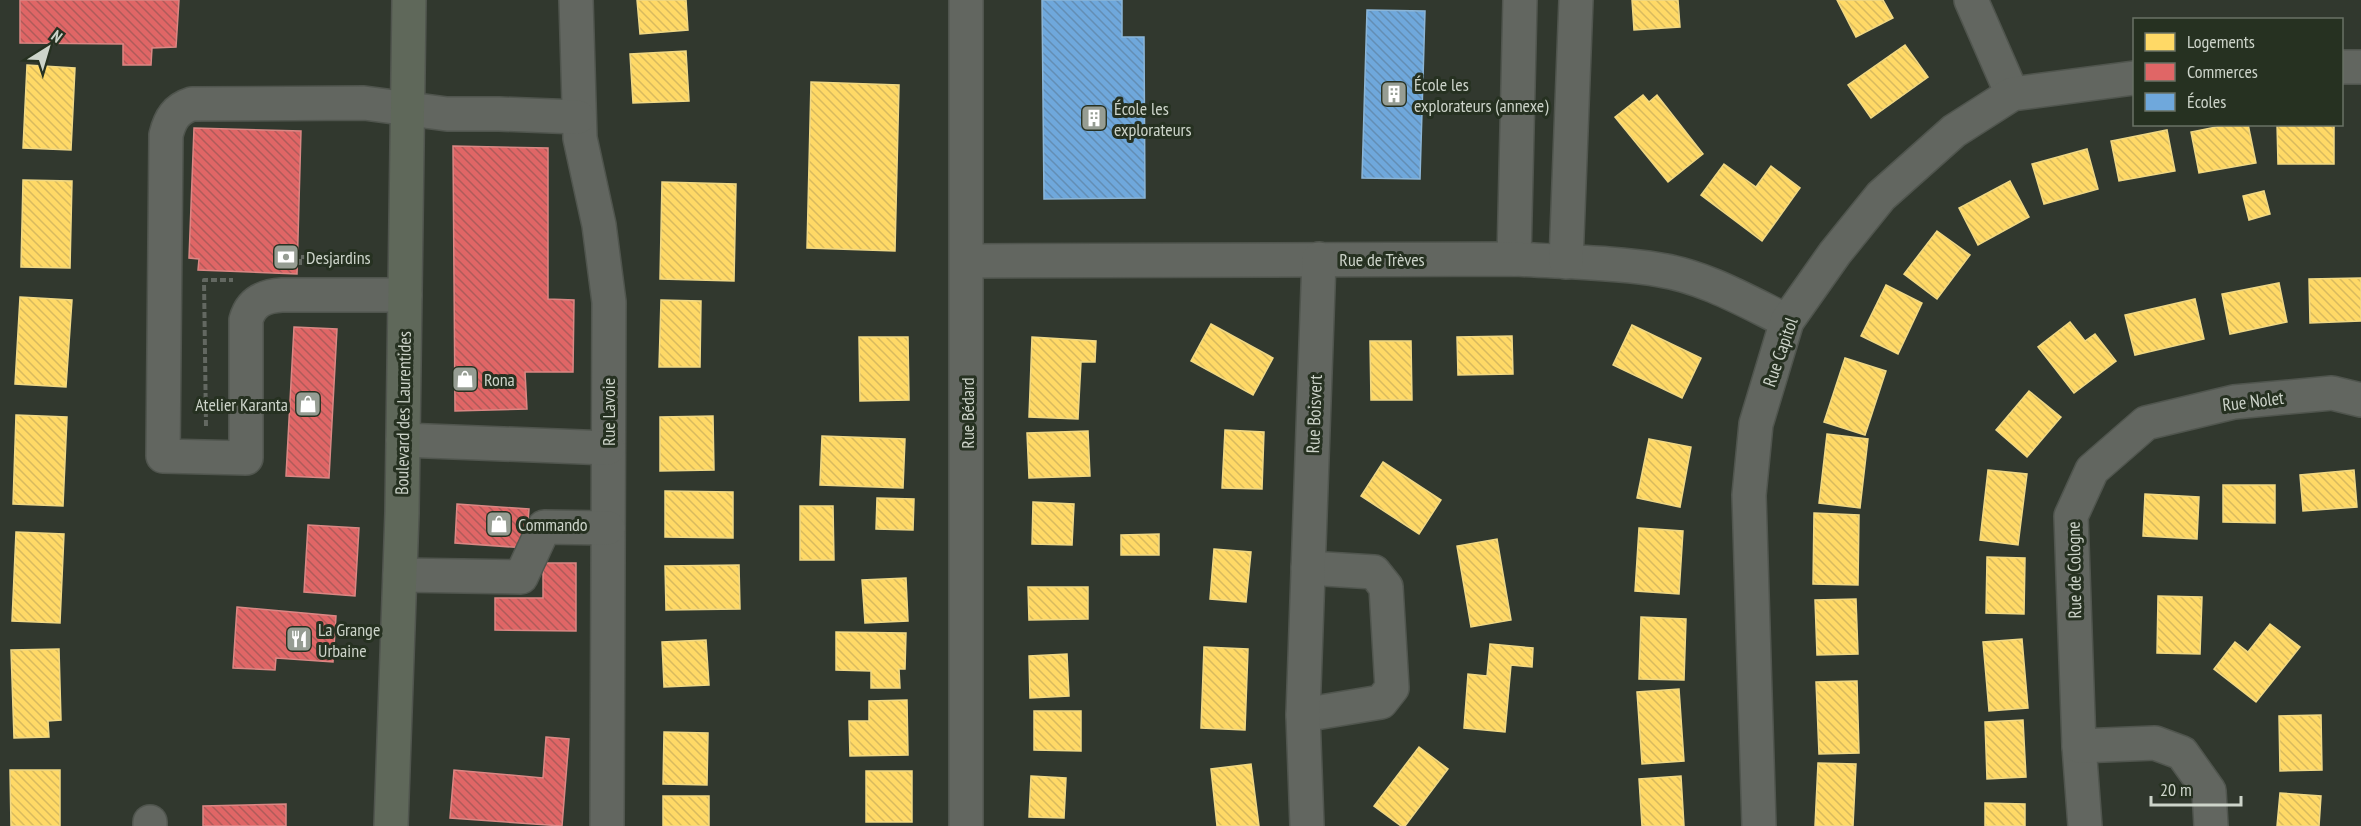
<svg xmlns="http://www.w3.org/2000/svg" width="2361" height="826" viewBox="0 0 2361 826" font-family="'PT Sans Narrow',sans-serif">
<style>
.homes{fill:url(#homes-back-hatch);stroke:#f0d884;stroke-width:1.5}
.shops{fill:url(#shops-back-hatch);stroke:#da8784;stroke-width:1.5}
.schools{fill:url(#schools-back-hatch);stroke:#8bb5d7;stroke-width:1.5}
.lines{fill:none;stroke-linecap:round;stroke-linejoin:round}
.minor-casing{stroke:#50554e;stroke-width:36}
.major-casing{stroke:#50554e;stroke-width:36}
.path{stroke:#636861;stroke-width:4;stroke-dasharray:6 3;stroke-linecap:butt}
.minor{stroke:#626660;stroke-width:33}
.major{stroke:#5f685a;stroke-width:33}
.labels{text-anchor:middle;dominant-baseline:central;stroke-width:6;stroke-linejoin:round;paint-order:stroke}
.poi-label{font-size:18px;fill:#cdd4ca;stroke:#263121;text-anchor:start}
.street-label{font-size:18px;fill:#cdd4ca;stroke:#263121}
</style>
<defs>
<pattern id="homes-back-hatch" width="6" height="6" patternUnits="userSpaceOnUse" patternTransform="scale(1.5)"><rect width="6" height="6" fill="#ffd966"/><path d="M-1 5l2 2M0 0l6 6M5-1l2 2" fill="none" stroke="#d8ba5e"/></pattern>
<pattern id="shops-back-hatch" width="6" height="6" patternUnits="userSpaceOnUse" patternTransform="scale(1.5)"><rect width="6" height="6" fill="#e06666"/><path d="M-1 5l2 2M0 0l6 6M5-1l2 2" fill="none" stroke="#af5b5a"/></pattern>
<pattern id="schools-back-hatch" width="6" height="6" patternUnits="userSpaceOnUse" patternTransform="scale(1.5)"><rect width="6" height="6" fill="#6fa8dc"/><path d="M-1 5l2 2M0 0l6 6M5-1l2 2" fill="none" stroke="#638eb4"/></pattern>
</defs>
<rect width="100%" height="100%" fill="#31382e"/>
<g class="homes">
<path d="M637 0H686L688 30 640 34Z"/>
<path d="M1632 0H1678L1680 27 1634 30Z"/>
<path d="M1837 0H1883L1893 18 1856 37Z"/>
<path d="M1905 45 1928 77 1871 118 1848 85Z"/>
<path d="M686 51 689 101 633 103 630 54Z"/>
<path d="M27 65 75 68 71 150 23 148Z"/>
<path d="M811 82 899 85 895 251 807 248Z"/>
<path d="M1643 95 1649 102 1657 95 1703 154 1668 182 1615 117Z"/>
<path d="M2231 124H2248L2256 163 2199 173 2191 132Z"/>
<path d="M2277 124H2334V164H2278Z"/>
<path d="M2167 130 2175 171 2119 181 2111 141Z"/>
<path d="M2087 149 2098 189 2044 204 2032 164Z"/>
<path d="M1724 164 1756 187 1771 166 1800 188 1762 241 1701 195Z"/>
<path d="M23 180 72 181 70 268 21 267Z"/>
<path d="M2010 181 2029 217 1978 245 1959 208Z"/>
<path d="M662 182 736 184 734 281 660 279Z"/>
<path d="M2264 191 2270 214 2249 220 2243 196Z"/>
<path d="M1937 231 1970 255 1937 299 1904 274Z"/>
<path d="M2361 278V321L2310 323 2309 279Z"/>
<path d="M2279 283 2287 322 2230 334 2222 294Z"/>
<path d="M1886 285 1922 303 1898 354 1861 336Z"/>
<path d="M20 297 72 300 66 387 15 384Z"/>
<path d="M2195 299 2204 339 2135 355 2125 315Z"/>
<path d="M661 300 701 301 700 367H659Z"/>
<path d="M2070 322 2085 341 2095 334 2116 361 2074 393 2038 347Z"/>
<path d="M1211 324 1273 358 1253 395 1191 361Z"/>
<path d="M1632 325 1701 358 1682 398 1613 365Z"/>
<path d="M1512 336 1513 374 1458 375 1457 337Z"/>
<path d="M859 337H908L909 400 860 401Z"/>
<path d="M1032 337 1096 341 1095 362H1081L1078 419 1029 417Z"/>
<path d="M1370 341H1411L1412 400H1371Z"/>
<path d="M1845 358 1886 371 1865 435 1824 422Z"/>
<path d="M2029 391 2061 417 2027 457 1996 430Z"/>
<path d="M16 415 67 417 63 506 13 504Z"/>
<path d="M713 416 714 470 660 471V417Z"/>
<path d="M1225 430 1264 432 1262 489 1222 488Z"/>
<path d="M1088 431 1090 476 1029 478 1027 433Z"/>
<path d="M1827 434 1868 439 1860 508 1819 503Z"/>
<path d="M822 436 905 439 903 488 820 485Z"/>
<path d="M1649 439 1691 447 1680 507 1637 498Z"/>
<path d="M1383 462 1441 500 1419 534 1361 496Z"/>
<path d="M1988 470 2027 474 2018 545 1980 540Z"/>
<path d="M2354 470 2357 507 2303 511 2300 475Z"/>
<path d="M2223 485H2275V523L2223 522Z"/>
<path d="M665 491 733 492V538L665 537Z"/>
<path d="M2145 494 2199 497 2197 539 2143 536Z"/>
<path d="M877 498 914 499 913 530 876 529Z"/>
<path d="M1033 502 1074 504 1072 545 1032 544Z"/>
<path d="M800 506H833L834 560H800Z"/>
<path d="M1814 513 1859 515 1858 585 1813 584Z"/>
<path d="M1639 528 1683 531 1679 594 1635 591Z"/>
<path d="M16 532 64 534 60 623 12 621Z"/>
<path d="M1159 534V555H1121V535Z"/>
<path d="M1497 539 1511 620 1471 627 1457 546Z"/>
<path d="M1214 549 1251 552 1246 602 1210 599Z"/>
<path d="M1987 557 2025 558 2024 614 1986 613Z"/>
<path d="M739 565 740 609 666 610 665 566Z"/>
<path d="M906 578 908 621 865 623 862 580Z"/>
<path d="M1028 587H1088V619L1029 620Z"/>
<path d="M2158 596 2202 597 2200 654 2157 653Z"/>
<path d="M1856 599 1858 654 1817 655 1815 600Z"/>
<path d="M1641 617 1686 619 1684 680 1639 679Z"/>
<path d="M2270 624 2300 647 2256 702 2214 669 2235 642 2248 652Z"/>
<path d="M836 632 906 633 905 669H899L900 688H871V671L836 670Z"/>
<path d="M2022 639 2028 708 1989 711 1983 642Z"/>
<path d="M706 640 709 685 664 687 662 642Z"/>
<path d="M1490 644 1533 648 1532 667 1511 665 1505 732 1464 728 1468 674 1487 676Z"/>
<path d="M1204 647 1248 649 1245 730 1201 728Z"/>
<path d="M59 649 61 720 48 721 49 737 14 738 11 650Z"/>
<path d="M1067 654 1069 696 1030 698 1029 656Z"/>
<path d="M1857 681 1859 753 1819 754 1816 682Z"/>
<path d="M1679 689 1684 761 1642 764 1637 692Z"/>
<path d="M907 700 908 755 850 756 849 721H869V701Z"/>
<path d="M1034 711H1081V751L1034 750Z"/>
<path d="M2321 715 2322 770 2280 771 2279 716Z"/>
<path d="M2023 720 2026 777 1987 779 1985 722Z"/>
<path d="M664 732 708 733 707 785 663 784Z"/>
<path d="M1419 747 1448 769 1405 826H1401L1374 806Z"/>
<path d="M1818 763 1856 764 1853 826H1815Z"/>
<path d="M1251 764 1259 826H1217L1211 769Z"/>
<path d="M10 770H60V826H11Z"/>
<rect x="866" y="771" width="46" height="51"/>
<path d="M1031 776 1066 778 1064 818 1029 817Z"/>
<path d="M1681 776 1684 826H1642L1639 779Z"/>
<path d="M2280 793 2321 796 2319 826H2277Z"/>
<rect x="663" y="796" width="46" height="30"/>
<path d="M1985 803 2025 804V826H1985Z"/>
</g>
<g class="shops">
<path d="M20 0H179L176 47 152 48 151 65H123V44L20 43Z"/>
<path d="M194 128 301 131 297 274 198 270 199 259 189 258Z"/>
<path d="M453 146 548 148V299L574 300 573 372H525L527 409 455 411Z"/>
<path d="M294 327 337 329 329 478 286 476Z"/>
<path d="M457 504 529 509 526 548 455 543Z"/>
<path d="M308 525 359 528 355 596 304 592Z"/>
<path d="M543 563H576V631L495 630V598H543Z"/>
<path d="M237 607 336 616 333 662 276 658 275 670 233 668Z"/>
<path d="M546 737 569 739 562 826 450 818 454 770 543 778Z"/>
<path d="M286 804V826H203V806Z"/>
</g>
<g class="schools">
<path d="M1042 0H1122V37H1144L1145 198 1044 199Z"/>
<path d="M1367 10 1425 11 1420 179 1362 178Z"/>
</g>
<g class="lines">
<defs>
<g id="minor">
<path d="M576 0 580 138 599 225 609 302 607 826"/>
<path d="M1971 0 2012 94"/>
<path d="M2342 67H2361"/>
<path d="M1514 259 1520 0"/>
<path d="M967 261 1514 259C1560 262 1614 262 1660 270 1705 277 1746 301 1787 321"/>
<path d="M1566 262 1576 0"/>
<path d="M405 295H282C264 296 251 302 246 320V458L163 456 166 135C170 119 176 109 192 104L364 103 447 114H499L578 117"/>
<path d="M403 440 608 448"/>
<path d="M400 575 521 577 544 527 608 528"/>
<path d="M1303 715 1381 702 1392 688 1386 587 1374 572 1308 568"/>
<path d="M2079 746 2085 826"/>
<path d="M150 822V826"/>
<path d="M966 826V0"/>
<path d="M1307 826 1303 715 1319 259"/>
<path d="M1759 826 1749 495 1756 424 1787 321 1835 253 1881 196 1954 131 2012 94 2134 78"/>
<path d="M2211 826 2209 791 2182 753 2155 743 2079 746 2071 516 2092 470 2146 423 2234 402 2332 393 2361 400"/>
</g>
<path id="major" d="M391 826 402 513 409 0"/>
</defs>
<use href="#minor" class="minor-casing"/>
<use href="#major" class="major-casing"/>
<g class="path">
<path d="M300 265V257H363"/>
<path d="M206 426 204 280H233"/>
</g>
<use href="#minor" class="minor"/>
<use href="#major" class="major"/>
</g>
<defs>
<symbol id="building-square" viewBox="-11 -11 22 22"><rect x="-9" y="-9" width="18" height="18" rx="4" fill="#969d93" stroke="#263121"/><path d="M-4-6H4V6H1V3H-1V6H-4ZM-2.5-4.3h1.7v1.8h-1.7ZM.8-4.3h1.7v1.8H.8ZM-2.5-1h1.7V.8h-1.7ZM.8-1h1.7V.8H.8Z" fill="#fff"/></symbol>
<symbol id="bank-square" viewBox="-11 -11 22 22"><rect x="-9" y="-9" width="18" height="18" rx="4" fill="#969d93" stroke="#263121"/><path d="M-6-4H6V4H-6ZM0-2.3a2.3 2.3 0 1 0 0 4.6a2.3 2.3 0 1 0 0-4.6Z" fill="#fff"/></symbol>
<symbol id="shop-square" viewBox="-11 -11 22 22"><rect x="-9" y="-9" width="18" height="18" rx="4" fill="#969d93" stroke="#263121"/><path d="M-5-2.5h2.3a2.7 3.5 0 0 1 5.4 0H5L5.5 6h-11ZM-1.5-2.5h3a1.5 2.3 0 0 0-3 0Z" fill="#fff"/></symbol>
<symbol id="restaurant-square" viewBox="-11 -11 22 22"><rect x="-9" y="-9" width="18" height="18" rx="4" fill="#969d93" stroke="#263121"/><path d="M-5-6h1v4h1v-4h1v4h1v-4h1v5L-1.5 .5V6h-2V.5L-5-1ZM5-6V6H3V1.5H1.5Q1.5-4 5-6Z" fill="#fff"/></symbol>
</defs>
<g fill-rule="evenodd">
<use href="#building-square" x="1379" y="79" width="30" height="30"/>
<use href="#building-square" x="1079" y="103" width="30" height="30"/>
<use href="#bank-square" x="271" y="242" width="30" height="30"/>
<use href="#shop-square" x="450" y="364" width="30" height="30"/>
<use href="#shop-square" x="293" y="389" width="30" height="30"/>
<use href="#shop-square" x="484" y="509" width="30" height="30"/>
<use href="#restaurant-square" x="284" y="624" width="30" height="30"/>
</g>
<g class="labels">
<g class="poi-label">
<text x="1414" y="84">École les<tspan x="1414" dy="21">explorateurs (annexe)</tspan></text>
<text x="1114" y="108">École les<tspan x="1114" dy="21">explorateurs</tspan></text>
<text x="306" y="257">Desjardins</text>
<text x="484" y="379">Rona</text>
<text x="288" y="404" text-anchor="end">Atelier Karanta</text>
<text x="518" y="524">Commando</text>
<text x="318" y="629">La Grange<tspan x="318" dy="21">Urbaine</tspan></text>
</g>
<g class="street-label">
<text x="1382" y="259">Rue de Trèves</text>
<text transform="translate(1780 352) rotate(-71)">Rue Capitol</text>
<text transform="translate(2253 401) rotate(-7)">Rue Nolet</text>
<text transform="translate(608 412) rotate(-90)">Rue Lavoie</text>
<text transform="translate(403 413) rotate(-89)">Boulevard des Laurentides</text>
<text transform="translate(967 413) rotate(-90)">Rue Bédard</text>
<text transform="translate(1314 414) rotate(-88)">Rue Boisvert</text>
<text transform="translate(2074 570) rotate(-91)">Rue de Cologne</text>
</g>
</g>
<rect x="2133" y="18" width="210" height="108" fill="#263121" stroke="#697265" stroke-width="1.5"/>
<rect x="2145" y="33" width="30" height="18" fill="#ffd966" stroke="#697265" stroke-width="1.5"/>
<text x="2187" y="48" font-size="18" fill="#cdd4ca">Logements</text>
<rect x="2145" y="63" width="30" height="18" fill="#e06666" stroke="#697265" stroke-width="1.5"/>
<text x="2187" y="78" font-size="18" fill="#cdd4ca">Commerces</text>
<rect x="2145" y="93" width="30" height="18" fill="#6fa8dc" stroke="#697265" stroke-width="1.5"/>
<text x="2187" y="108" font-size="18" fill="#cdd4ca">Écoles</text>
<g transform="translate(48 48) rotate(37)" stroke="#263121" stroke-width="4.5" paint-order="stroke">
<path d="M0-4.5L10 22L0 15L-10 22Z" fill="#cdd4ca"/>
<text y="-9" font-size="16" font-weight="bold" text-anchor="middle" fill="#cdd4ca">N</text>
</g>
<path d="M2151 796v9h90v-9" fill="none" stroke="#cdd4ca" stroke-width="3"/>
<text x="2160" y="796" font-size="18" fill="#cdd4ca" stroke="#263121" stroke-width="4.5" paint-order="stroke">20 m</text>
</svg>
